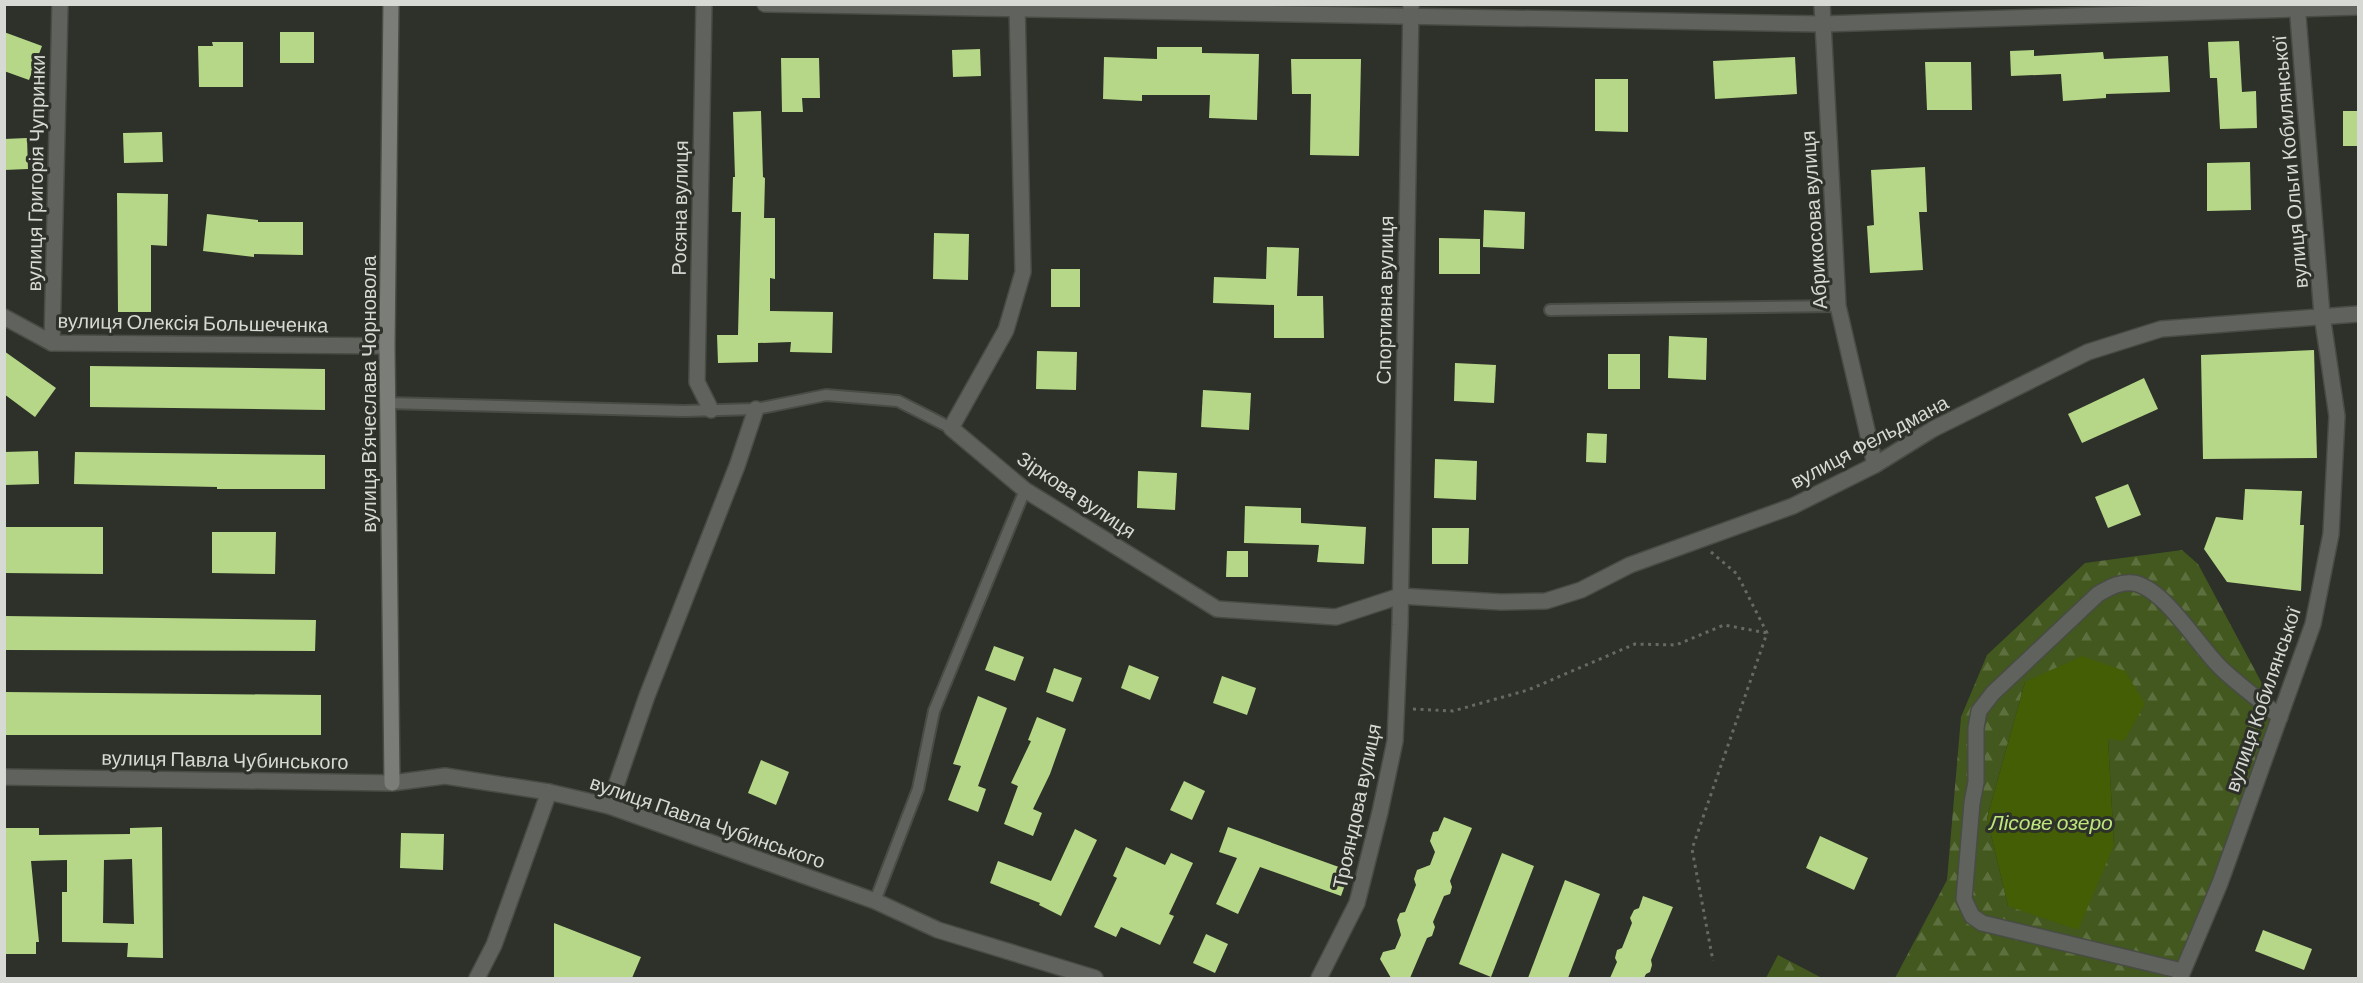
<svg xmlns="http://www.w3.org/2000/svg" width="2363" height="983" viewBox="0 0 2363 983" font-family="Barlow,sans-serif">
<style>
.forest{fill:url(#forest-firs);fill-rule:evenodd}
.water{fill:#435e05}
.building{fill:#b6d787;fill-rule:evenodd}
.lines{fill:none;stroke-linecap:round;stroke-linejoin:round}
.lane-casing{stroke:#484c44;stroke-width:14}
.street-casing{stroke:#484c44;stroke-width:18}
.secondary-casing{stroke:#484c44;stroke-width:18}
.path{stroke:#676a63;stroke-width:3;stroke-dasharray:3 4.5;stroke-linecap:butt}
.lane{stroke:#60625e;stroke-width:10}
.street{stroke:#60625e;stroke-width:15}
.secondary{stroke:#7b7e78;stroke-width:15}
.labels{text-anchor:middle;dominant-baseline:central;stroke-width:6;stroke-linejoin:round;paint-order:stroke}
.street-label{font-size:20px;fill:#d7d9d4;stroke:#2d3129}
.water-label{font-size:21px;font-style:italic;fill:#bde67d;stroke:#2d3129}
</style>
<defs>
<pattern id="forest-firs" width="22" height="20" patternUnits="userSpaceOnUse" patternTransform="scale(1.5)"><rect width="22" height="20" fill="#42581e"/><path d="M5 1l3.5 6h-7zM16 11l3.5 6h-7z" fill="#5d6f3e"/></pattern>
</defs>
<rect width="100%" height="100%" fill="#2d3129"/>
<g class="forest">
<path d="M2182 550 2198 564 2280 717 2220 883 2170 978H1895L1947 880 1961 717 1987 655 2085 563ZM2025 682 2108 739 2114 845 2008 906 1987 818Z"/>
<path d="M1778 955 1822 978H1766Z"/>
</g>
<path class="water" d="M2082 656 2125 671 2145 704 2124 741 2108 739 2114 845 2078 930 2008 906 1987 818 2025 682Z"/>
<g class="building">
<path d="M4 32 42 46 29 80 4 71Z"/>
<rect x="280" y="32" width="34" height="31"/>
<path d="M2239 41 2242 92 2256 91 2257 128 2220 129 2217 78H2210L2208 42Z"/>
<path d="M212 42H243V87H199L198 46H213Z"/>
<path d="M1157 47H1202V53L1259 54 1257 120 1209 118 1210 95H1142V101L1103 99 1104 57 1157 59Z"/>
<path d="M980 49 981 76 953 77 952 50Z"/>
<path d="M2034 50V56L2103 52 2104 59 2168 56 2170 92 2106 94V98L2063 101 2061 74 2011 76 2010 51Z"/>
<path d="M1795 57 1797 94 1715 99 1713 61Z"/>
<path d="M781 58H819L820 98H802L803 112H782Z"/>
<path d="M1291 59H1361L1359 156 1310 155 1311 94H1292Z"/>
<path d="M1925 62H1971L1972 110H1927Z"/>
<path d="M1595 79H1628V132L1595 131Z"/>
<path d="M761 111 763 177 765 178 764 218H775V279L770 278V311L833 312 832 353 790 352 791 342 758 343V362L718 363 717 335H738L741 212H732L733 177H735L733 112Z"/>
<rect x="2343" y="111" width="15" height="35"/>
<path d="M162 132 163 162 124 163 123 133Z"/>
<path d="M27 138 28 169 4 170V139Z"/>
<path d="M2250 162 2251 210 2207 211V163Z"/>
<path d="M1925 167 1927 212H1919L1923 270 1870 273 1867 226 1874 225 1871 170Z"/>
<path d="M117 193 168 194 167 246 151 245V312H118Z"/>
<path d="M1484 210 1525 212 1524 249 1483 247Z"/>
<path d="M207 214 258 220V222H303V255L254 254V257L203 251Z"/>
<path d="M934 233 969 234 968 280 933 279Z"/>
<path d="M1439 238 1480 239V274H1439Z"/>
<path d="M1267 247 1299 248 1297 296H1323L1324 338H1274V305L1213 303 1214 277 1266 279Z"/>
<rect x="1051" y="269" width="29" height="38"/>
<path d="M1669 336 1707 338 1706 380 1668 378Z"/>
<path d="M2314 350 2317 458 2203 459 2201 355Z"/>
<path d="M4 351 56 388 35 417 4 394Z"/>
<path d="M1037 351 1077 352 1076 390 1036 389Z"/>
<rect x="1608" y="354" width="32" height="35"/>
<path d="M1455 363 1496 365 1494 403 1454 401Z"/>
<path d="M90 366 325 369V410L90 407Z"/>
<path d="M2144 378 2158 409 2082 443 2068 414Z"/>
<path d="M1203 390 1251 393 1249 430 1201 427Z"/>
<path d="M1587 433 1607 434 1606 463 1586 462Z"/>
<path d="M38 451 39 484 4 485V452Z"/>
<path d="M75 452 325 455V489H217V487L74 484Z"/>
<path d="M1435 459 1477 461 1476 500 1434 498Z"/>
<path d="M1138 471 1177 473 1175 510 1137 508Z"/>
<path d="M2128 484 2141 515 2108 528 2095 497Z"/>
<path d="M2245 489 2302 491 2300 525H2304L2301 591 2227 582 2204 549 2216 517 2243 520Z"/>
<path d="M1245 506 1301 508V523L1366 527 1364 564 1317 562 1319 545 1244 543Z"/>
<path d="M4 527H103V574L4 573Z"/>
<path d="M1432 528H1469L1468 564H1432Z"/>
<path d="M212 532H276L275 574 212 573Z"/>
<path d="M1227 551H1248V577H1226Z"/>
<path d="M4 616 316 620 315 651 4 650Z"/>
<path d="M994 646 1024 657 1015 681 985 670Z"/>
<path d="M1129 665 1159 677 1150 700 1121 688Z"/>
<path d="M1054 668 1082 678 1073 702 1046 692Z"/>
<path d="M1222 676 1256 688 1247 715 1213 703Z"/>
<path d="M4 692 321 695V735H4Z"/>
<path d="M978 696 1007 708 978 786 986 789 978 812 948 800 961 766 953 764Z"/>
<path d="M1037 717 1066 729 1050 774 1033 809 1042 813 1033 836 1004 824 1018 786 1011 783 1031 741 1028 740Z"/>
<path d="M761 760 789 772 776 805 748 793Z"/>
<path d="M1184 781 1205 791 1192 820 1170 810Z"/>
<path d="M1444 817 1472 828 1450 881 1452 887 1450 894 1444 896 1433 922 1435 927 1432 936 1427 938 1410 978H1391L1380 959 1383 952 1395 949 1401 935 1397 920 1400 913 1405 912 1416 885 1414 879 1417 870 1430 865 1435 852 1430 841 1433 832 1438 831Z"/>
<path d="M162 827 163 958 127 957 128 943 62 942V892H67V860L31 861 39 942H36V954H4V828H39V835L130 834V828ZM132 859 134 924 103 923 104 860Z"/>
<path d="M1228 827 1350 871 1341 896 1260 867 1238 914 1216 904 1237 858 1219 852Z"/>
<path d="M1075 829 1097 840 1061 916 1039 905 1040 903 990 883 998 861 1051 881Z"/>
<path d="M401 833 444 834 443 870 400 868Z"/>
<path d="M1820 836 1868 858 1854 890 1806 868Z"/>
<path d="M1126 847 1165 865 1171 853 1193 863 1169 914 1174 916 1160 945 1121 927 1116 937 1094 927 1117 878 1113 876Z"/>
<path d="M1502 853 1534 866 1491 977 1459 964Z"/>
<path d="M1565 880 1600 894 1568 978H1528Z"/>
<path d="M1643 896 1673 907 1651 960 1652 965 1650 972 1646 974 1644 978H1610L1617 962 1615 958 1617 950 1622 948 1632 923 1630 918 1634 910 1639 908Z"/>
<path d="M554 923 641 957 632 978H554Z"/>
<path d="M2263 930 2312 949 2304 970 2255 951Z"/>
<path d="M1206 934 1228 944 1215 973 1193 963Z"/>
</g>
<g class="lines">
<defs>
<g id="lane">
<path d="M1550 310 1838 306"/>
<path d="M388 403 684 411 756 409 826 395 898 401 951 428"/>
<path d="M875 901 918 789 934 711 1025 490"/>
</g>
<g id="street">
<path d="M704 4 697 382 711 410"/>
<path d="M765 4 1823 24 2358 7"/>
<path d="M1017 4 1023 272 1006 330 951 428 1025 490 1217 609 1336 617 1400 596 1501 602 1546 601 1581 590 1630 565 1793 506 1875 465 1933 429 2088 352 2161 329 2358 314"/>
<path d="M1822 4 1838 306 1875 465"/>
<path d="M4 317 52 343 387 346"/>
<path d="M52 343 60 4"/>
<path d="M4 777 392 783 445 776 549 792 609 806 875 901 938 930 1095 978"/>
<path d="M609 806 647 696 737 466 756 409"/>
<path d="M2182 971 1982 923 1972 916 1964 899 1972 803 1976 782V728L1979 711 1993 693 2098 594C2109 588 2120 581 2133 583 2164 587 2200 649 2222 669 2240 686 2261 701 2280 717"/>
<path d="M477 978 494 945 549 792"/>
<path d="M1319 978 1357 903 1380 812 1395 741 1400 625 1411 4"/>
<path d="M2180 978 2220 883 2313 624 2331 534 2337 416 2322 315 2297 4"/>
</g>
<path id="secondary" d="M391 4 387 346 392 783"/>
</defs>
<use href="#lane" class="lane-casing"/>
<use href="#street" class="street-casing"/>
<use href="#secondary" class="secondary-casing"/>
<g class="path">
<path d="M1711 552 1737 574 1767 633 1692 849 1713 961"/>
<path d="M1413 709 1453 711 1528 690 1635 644 1676 645 1724 625 1767 633"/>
</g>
<use href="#lane" class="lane"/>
<use href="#street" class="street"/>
<use href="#secondary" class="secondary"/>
</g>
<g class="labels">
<g class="street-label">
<text transform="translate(2289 162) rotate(-95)">вулиця Ольги Кобилянської</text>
<text transform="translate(35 173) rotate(-89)">вулиця Григорія Чупринки</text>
<text transform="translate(679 208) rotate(-89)">Росяна вулиця</text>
<text transform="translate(1813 220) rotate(-94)">Абрикосова вулиця</text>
<text transform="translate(1384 300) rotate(-89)">Спортивна вулиця</text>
<text transform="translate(193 322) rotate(1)">вулиця Олексія Большеченка</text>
<text transform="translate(368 394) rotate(-90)">вулиця Вʼячеслава Чорновола</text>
<text transform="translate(1869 441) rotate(-28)">вулиця Фельдмана</text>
<text transform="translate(1077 494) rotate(34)">Зіркова вулиця</text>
<text transform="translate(2262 699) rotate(-71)">вулиця Кобилянської</text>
<text transform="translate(225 759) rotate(1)">вулиця Павла Чубинського</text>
<text transform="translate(1356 806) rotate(-78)">Трояндова вулиця</text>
<text transform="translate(708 821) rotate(19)">вулиця Павла Чубинського</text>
</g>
<g class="water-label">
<text x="2051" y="821">Лісове озеро</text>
</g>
</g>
<rect width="2363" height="983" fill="none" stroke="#d7d9d4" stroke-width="12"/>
</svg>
